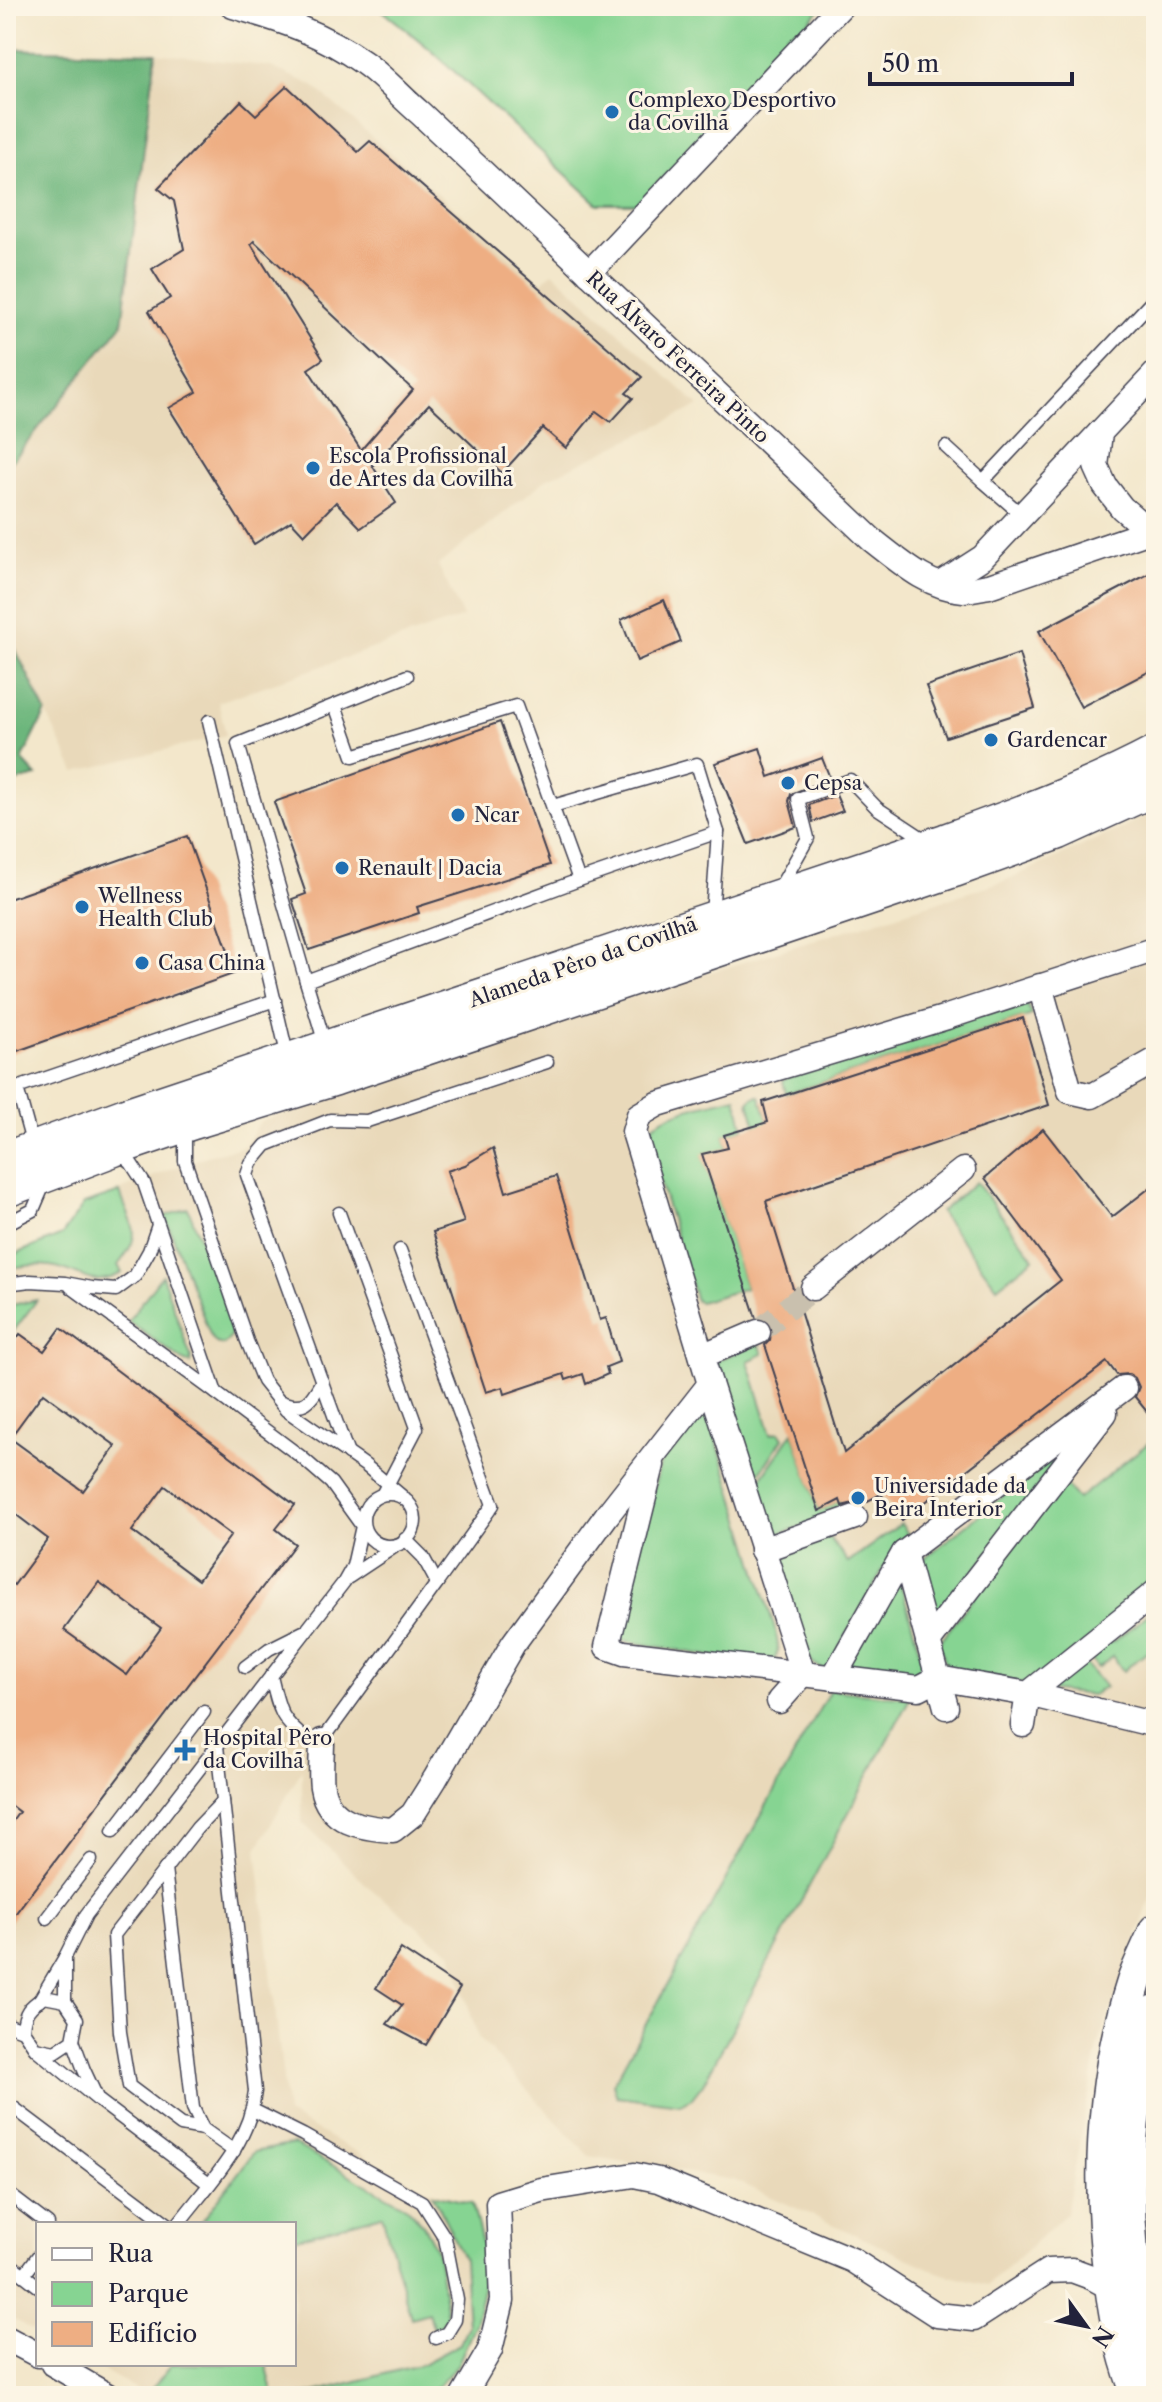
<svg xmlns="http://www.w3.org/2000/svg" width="1162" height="2402" viewBox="0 0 1162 2402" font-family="'Libre Caslon Text',serif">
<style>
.built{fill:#e9d9ba}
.green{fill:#86d492;stroke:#547b66;stroke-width:2}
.forest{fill:#6cb67c;stroke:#476c5c;stroke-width:2}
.building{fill:#eeae83;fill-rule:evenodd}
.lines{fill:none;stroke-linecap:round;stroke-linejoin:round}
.street-tunnel{stroke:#c9c0ae;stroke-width:24;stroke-dasharray:24 12;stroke-linecap:butt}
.lane-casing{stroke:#414051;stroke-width:15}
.street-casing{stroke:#414051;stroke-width:27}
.secondary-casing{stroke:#414051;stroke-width:37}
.lane{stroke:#fff;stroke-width:12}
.street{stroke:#fff;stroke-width:24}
.secondary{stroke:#fff;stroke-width:34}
.poi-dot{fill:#1f6fb2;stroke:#fcf5e5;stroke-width:3}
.labels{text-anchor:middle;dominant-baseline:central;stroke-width:6;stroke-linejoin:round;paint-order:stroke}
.poi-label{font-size:20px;fill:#22223b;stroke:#fcf5e5;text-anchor:start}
.street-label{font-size:20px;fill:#22223b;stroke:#fcf5e5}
</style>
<rect width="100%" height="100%" fill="#fcf5e5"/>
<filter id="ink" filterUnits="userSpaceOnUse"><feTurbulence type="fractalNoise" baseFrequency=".0125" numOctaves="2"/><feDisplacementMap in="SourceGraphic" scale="16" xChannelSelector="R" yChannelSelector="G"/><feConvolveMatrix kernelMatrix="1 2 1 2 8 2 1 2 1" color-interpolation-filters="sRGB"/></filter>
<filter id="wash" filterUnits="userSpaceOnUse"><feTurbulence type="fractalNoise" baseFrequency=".006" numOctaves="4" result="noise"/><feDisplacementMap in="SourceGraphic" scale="32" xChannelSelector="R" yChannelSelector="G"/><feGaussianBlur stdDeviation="1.8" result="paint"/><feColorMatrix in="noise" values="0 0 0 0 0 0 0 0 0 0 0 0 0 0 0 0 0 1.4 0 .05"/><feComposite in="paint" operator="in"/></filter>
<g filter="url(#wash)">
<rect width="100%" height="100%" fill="#f3e7cb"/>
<g class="built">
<path d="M156 53 271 67 312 85 541 283 553 272 699 406 548 478 438 565 463 617 218 702 226 735 75 772 6 630V469L122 324Z"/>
<path d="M1156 809V1883L1098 2046 1066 2214 988 2285 943 2274 734 2180 589 2156 478 2037 451 1951 436 1942 369 1887 302 1822V1769L257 1849 287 2114 423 2188 473 2202 485 2249V2291L475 2331 461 2365 432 2396H149L92 2364H294V2224H38V2334L6 2314V1257L62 1234 82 1206 174 1168 213 1154 243 1147 261 1121 565 1022 625 999 1004 881 1124 827Z"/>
</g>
<g class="green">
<path d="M377 6H823L668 173 636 204H598L431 50Z"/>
<path d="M1021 1002H1025L1032 1015 786 1094 783 1081 787 1078Z"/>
<path d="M760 1096 775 1143 762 1147 749 1102 754 1097Z"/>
<path d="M736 1097 744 1129 724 1135 728 1148 703 1155 746 1288 700 1302 696 1301 645 1133C662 1111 709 1104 736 1097Z"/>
<path d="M976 1182 1034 1258 997 1287 940 1212Z"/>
<path d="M120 1192C132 1229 145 1231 118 1265L122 1273C88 1291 82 1270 50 1266 35 1264 20 1266 6 1269V1258L62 1235 84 1204Z"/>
<path d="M188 1208 233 1321C232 1331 232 1339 223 1345L216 1343 211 1337 165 1216Z"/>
<path d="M162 1275 191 1357 190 1363 185 1362 128 1321Z"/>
<path d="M37 1300 6 1341V1306Z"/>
<path d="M759 1343 763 1354 748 1361 771 1434 779 1432 783 1438 754 1482 752 1481 716 1367V1361Z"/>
<path d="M702 1412 709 1416 774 1626C778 1642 783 1657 766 1666L615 1639 661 1460Z"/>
<path d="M793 1432 819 1511 840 1500 845 1513 769 1537 754 1489Z"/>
<path d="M1156 1437V1587L1031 1685 950 1671 947 1667 939 1643 1062 1481 1078 1499Z"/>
<path d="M1068 1445 936 1624 917 1564Z"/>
<path d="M901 1524 908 1534 899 1541 826 1671 813 1663 807 1655 778 1557 827 1534 848 1562Z"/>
<path d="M897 1570 924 1667 922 1674 913 1681 837 1676Z"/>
<path d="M1156 1608V1645L1123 1671 1113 1656 1098 1668 1084 1650 1114 1641Z"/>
<path d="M1078 1655 1105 1687 1092 1695 1046 1690Z"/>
<path d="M830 1690 910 1698 703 2084 692 2098 680 2104 617 2096 613 2084Z"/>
<path d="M294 2144 407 2207 424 2226 437 2251 447 2316 441 2325 434 2329 428 2313 411 2318 382 2215 294 2239V2224H200L254 2152Z"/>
<path d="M433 2194 472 2203 484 2250 482 2294 475 2325 458 2364 429 2396H300L423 2364 460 2344 468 2326 464 2260Z"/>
<path d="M172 2364H266L274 2396H154L148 2393Z"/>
</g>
<g class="forest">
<path d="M6 49 156 53 122 324 6 469Z"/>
<path d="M6 630 46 712 22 760 37 776 6 784Z"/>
</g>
<g id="blocks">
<g class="building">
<path d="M287 86 358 152 370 141 642 377 626 393 633 398 611 422 596 411 566 448 543 428 502 473 429 404 373 465 370 462 396 503 361 528 336 502 304 535 291 521 254 544 169 408 197 392 149 311 170 298 152 269 184 249 174 201 158 188 241 101 256 115ZM254 241 413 390 361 450 308 369 323 359 251 244Z"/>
<path d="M1156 570V668L1081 707 1039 631Z"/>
<path d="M664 600 681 642 637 661 621 620Z"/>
<path d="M1019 654 1035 708 946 737 926 686Z"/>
<path d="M500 722 550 865 417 907 419 913 309 950 292 899 306 894 274 802Z"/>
<path d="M760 748 769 777 822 758 830 778 791 794 789 801 796 827 748 844 715 763Z"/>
<path d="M836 795 843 811 813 822 809 805Z"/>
<path d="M187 836 236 973 6 1055V900Z"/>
<path d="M1023 1018 1049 1105 766 1201 844 1453 1061 1280 985 1178 1043 1129 1112 1217 1156 1183V1423L1135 1397 1139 1387 1135 1378 1129 1374 1117 1375 1107 1362 902 1520 881 1494 862 1504 857 1502 842 1506 840 1500 819 1511 765 1345 770 1340 772 1327 766 1320 756 1318 702 1154 728 1148 724 1135 768 1122 763 1102Z"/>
<path d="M493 1148 506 1192 556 1176 600 1320 606 1318 619 1362 606 1367 608 1374 586 1384 583 1374 566 1380 564 1374 505 1394 503 1387 486 1392 433 1232 464 1222 447 1171 465 1165Z"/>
<path d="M61 1328 295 1505 276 1529 295 1544 6 1926V1830L19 1812 6 1802V1579L14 1585 48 1539 6 1507V1353L20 1334 44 1351ZM43 1393 116 1446 83 1491 10 1438ZM165 1486 231 1535 198 1580 132 1531ZM99 1582 161 1628 127 1675 64 1630Z"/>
<path d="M401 1949 460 1988 426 2045 387 2024 402 2005 376 1988Z"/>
</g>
</g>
</g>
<g filter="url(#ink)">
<use href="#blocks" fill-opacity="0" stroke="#414051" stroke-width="2"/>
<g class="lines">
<path class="street-tunnel" d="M758 1332 813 1288"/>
<defs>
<g id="lane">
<path d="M946 447 983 481"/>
<path d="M1022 515 983 481 1156 297"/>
<path d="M407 676 238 744 306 981 579 880 718 832"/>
<path d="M335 705 353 756 516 706 579 880"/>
<path d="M209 721 288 1058"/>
<path d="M553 806 697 764 718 832 712 915"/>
<path d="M779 889 808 838 798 799 850 780 877 808 927 841"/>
<path d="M306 981 326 1047"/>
<path d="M189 1128 185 1135V1161L247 1341 263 1381 286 1410 366 1466 403 1497"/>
<path d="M33 1146 17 1088 275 1000"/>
<path d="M339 1213 417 1428 383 1493"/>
<path d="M6 1224 33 1210 45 1182"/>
<path d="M400 1250 493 1505 437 1583"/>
<path d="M6 1284 30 1281 65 1283 92 1288 116 1290 135 1276 149 1251 158 1225"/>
<path d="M71 1287 216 1393"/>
<path d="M282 1402C306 1411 311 1400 322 1381"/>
<path d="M348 1454 247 1175 251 1163 266 1145 330 1120 367 1121 547 1062"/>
<circle cx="389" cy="1520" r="26"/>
<path d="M349 1577 394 1547"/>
<path d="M245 1667 269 1649 303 1632"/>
<path d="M271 1676C279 1710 280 1720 309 1742L322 1741 437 1583 423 1557 405 1539"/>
<path d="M223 1801 197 1828 114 1935 120 2032 129 2086 181 2125 203 2129 234 2151"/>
<path d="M113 1831 204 1712"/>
<path d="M165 1869 193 2108 203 2129"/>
<path d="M47 1918 91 1860"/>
<path d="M65 1957 86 1915 344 1582 353 1566 362 1526 331 1483 300 1456 216 1393 144 1183 131 1163 119 1153"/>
<path d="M39 2001 65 1957V2001"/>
<path d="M6 2024 23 2030 35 2048 55 2052 73 2040 77 2019 65 2001 44 1997C29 2007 24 2012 23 2030"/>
<path d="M37 2050 98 2100 84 2070 73 2040"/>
<path d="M98 2100 209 2184"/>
<path d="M6 2102 168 2224"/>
<path d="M253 2110 303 2135 422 2202 445 2238 457 2300 455 2320 447 2333 436 2338"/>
<path d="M6 2192 48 2224"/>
<path d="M178 2224C209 2183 250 2144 255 2091L217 1746"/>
<path d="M6 2261 38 2286"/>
<path d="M24 2275 38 2256"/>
</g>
<g id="street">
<path d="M233 6C281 20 322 33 364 63 384 77 401 97 420 113L872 540C898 560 928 588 963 590 971 590 981 587 989 586L1156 529"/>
<path d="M589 273 841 6"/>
<path d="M1100 433 1096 466 1105 486 1122 508 1142 525 1156 526"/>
<path d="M941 584 983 557 1156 373"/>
<path d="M1156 949 947 1017 658 1104 639 1115 634 1132 710 1384 803 1674 919 1688 938 1678 1028 1694 1156 1592"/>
<path d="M1040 986 1070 1091 1092 1096 1156 1060"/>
<path d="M813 1288 963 1170"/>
<path d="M702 1356 758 1332"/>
<path d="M652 1465 607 1647 624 1653 803 1674 779 1701"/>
<path d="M762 1550 855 1517"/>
<path d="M904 1553 946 1707"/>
<path d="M928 1642 1105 1413"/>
<path d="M833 1678 904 1553 1124 1388"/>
<path d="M1023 1725 1028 1694 1156 1725"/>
<path d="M322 1741C322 1756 320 1773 322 1787 328 1823 362 1828 393 1830L413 1814 435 1779 513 1644 607 1515 710 1384"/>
<path d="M6 2338 38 2355"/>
<path d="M53 2364 108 2396"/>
<path d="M463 2396 490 2350 502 2301 498 2203 541 2190 634 2175 658 2180 852 2260 937 2315 974 2319 1048 2271 1072 2270 1091 2277 1113 2289"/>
</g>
<g id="secondary">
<path d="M6 1159 131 1113 945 841C1017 815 1088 789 1156 753"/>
<path d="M6 1190 114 1149 193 1122 336 1078 954 870 1059 832 1156 788"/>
<path d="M1156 2012C1120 2122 1117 2253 1156 2362"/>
<path d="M1140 2396C1124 2360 1116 2317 1111 2278 1098 2178 1103 2078 1134 1982 1140 1965 1149 1948 1156 1931"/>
</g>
</defs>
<use href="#lane" class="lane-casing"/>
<use href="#street" class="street-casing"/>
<use href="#secondary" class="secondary-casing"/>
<use href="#lane" class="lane"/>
<use href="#street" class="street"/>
<use href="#secondary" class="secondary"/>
</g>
</g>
<g class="poi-dot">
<circle cx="612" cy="112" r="8"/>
<circle cx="313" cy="468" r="8"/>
<circle cx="991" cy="740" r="8"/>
<circle cx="788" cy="783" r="8"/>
<circle cx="458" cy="815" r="8"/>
<circle cx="342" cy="868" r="8"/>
<circle cx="82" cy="907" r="8"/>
<circle cx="142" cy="963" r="8"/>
<circle cx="858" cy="1498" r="8"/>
<path d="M181 1738h8v8h8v8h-8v8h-8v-8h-8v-8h8z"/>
</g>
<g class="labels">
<g class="poi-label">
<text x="628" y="100">Complexo Desportivo<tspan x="628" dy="23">da Covilhã</tspan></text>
<text x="329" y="456">Escola Profissional<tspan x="329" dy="23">de Artes da Covilhã</tspan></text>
<text x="1007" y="740">Gardencar</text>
<text x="804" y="783">Cepsa</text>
<text x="474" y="815">Ncar</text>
<text x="358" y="868">Renault | Dacia</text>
<text x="98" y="896">Wellness<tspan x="98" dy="23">Health Club</tspan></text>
<text x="158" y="963">Casa China</text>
<text x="874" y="1486">Universidade da<tspan x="874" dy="23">Beira Interior</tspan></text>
<text x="203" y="1738">Hospital Pêro<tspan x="203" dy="23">da Covilhã</tspan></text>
</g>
<g class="street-label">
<text transform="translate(678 357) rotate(43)">Rua Álvaro Ferreira Pinto</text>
<text transform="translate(583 962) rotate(-19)">Alameda Pêro da Covilhã</text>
</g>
</g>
<rect width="1162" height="2402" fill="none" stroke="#fcf5e5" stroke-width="32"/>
<rect x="36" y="2222" width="260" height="144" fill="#fcf5e5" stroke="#a5a1a1" stroke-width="2"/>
<rect x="52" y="2248" width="40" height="12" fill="#ffffff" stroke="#a5a1a1" stroke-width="2"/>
<text x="108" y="2262" font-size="24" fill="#22223b">Rua</text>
<rect x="52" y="2282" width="40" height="24" fill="#86d492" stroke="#a5a1a1" stroke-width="2"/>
<text x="108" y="2302" font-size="24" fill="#22223b">Parque</text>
<rect x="52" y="2322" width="40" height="24" fill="#eeae83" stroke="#a5a1a1" stroke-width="2"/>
<text x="108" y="2342" font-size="24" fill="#22223b">Edifício</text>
<g transform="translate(1086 2326) rotate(123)" stroke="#fcf5e5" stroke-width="6" paint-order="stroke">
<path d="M0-6L14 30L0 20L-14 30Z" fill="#22223b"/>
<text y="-12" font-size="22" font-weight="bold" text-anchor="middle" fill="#22223b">N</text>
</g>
<path d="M870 72v12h202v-12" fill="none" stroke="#22223b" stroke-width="4"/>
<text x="882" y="72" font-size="24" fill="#22223b" stroke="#fcf5e5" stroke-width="6" paint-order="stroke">50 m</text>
</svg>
